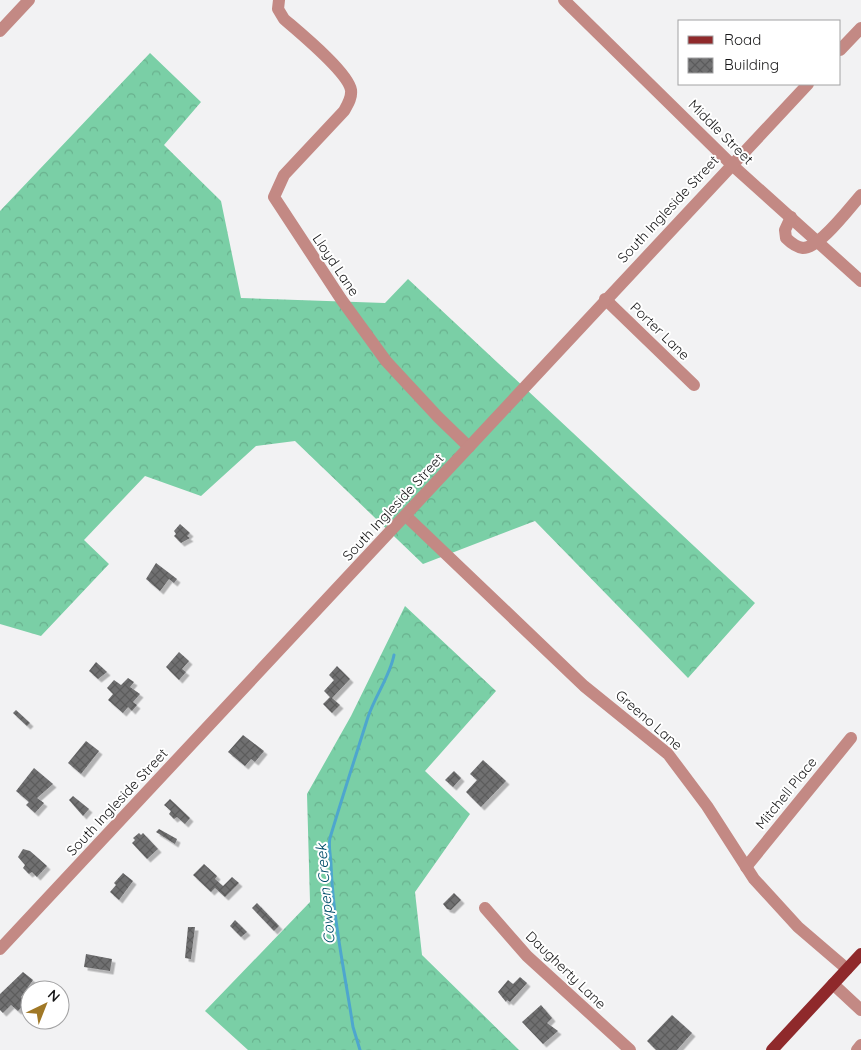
<svg xmlns="http://www.w3.org/2000/svg" width="861" height="1050" viewBox="0 0 861 1050" font-family="Quicksand,sans-serif">
<style>
.forest{fill:url(#forest-crowns)}
.lines{fill:none;stroke-linecap:round;stroke-linejoin:round}
.stream{stroke:#4ea6ce;stroke-width:3}
.building{fill:url(#building-cross-hatch);filter:url(#shadow)}
.minor{stroke:#c38984;stroke-width:12}
.major{stroke:#8f292b;stroke-width:12}
.labels{text-anchor:middle;dominant-baseline:central;stroke-width:4;stroke-linejoin:round;paint-order:stroke}
.street-label{font-size:14px;fill:#171718;stroke:#fff}
.water-label{font-size:15px;font-style:italic;fill:#004e6a;stroke:#fff}
</style>
<defs>
<pattern id="forest-crowns" width="20" height="18" patternUnits="userSpaceOnUse" patternTransform="scale(1.25)"><rect width="20" height="18" fill="#7acfa6"/><path d="M2 6a3 3 0 1 1 6 0M12 15a3 3 0 1 1 6 0" fill="none" stroke="#69b18e"/></pattern>
<pattern id="building-cross-hatch" width="8" height="8" patternUnits="userSpaceOnUse" patternTransform="scale(1.25)"><rect width="8" height="8" fill="#707071"/><path d="M0 0l8 8M0 8l8-8" fill="none" stroke="#5b5b5c"/></pattern>
<filter id="shadow"><feDropShadow dx="3.5" dy="3.5" stdDeviation="0" flood-color="#0004"/></filter>
</defs>
<rect width="100%" height="100%" fill="#f2f2f3"/>
<g class="forest">
<path d="M150 53 201 102 164 145 221 201 241 298 385 303 408 279 755 603 688 678 535 521 423 564 295 441 256 446 201 496 145 476 84 540 109 564 41 636 0 624V211Z"/>
<path d="M405 606 496 691 425 771 470 814 415 892 422 955 519 1050H248L205 1011 310 902 307 794 351 716Z"/>
</g>
<g class="lines">
<path class="stream" d="M360 1050 353 1027C345 974 333 919 331 865 331 857 328 846 330 838 342 798 356 755 368 717 375 696 390 676 394 655"/>
</g>
<g class="building">
<path d="M180 524 190 533 187 536 190 538 181 543 174 536 176 534 174 531Z"/>
<path d="M156 563 177 579 174 583 169 579 160 591 146 579Z"/>
<path d="M179 652 189 661 182 669 186 672 179 680 166 667Z"/>
<path d="M96 662 107 672 98 679 89 671Z"/>
<path d="M337 666 350 679 332 698 340 705 332 713 323 704 330 697 324 691 334 680 329 675Z"/>
<path d="M128 678 134 682 130 687 140 694 133 702 137 705 132 711 128 707 123 713 108 700 113 694 107 688 114 680 121 685Z"/>
<path d="M16 710 30 723 27 726 13 713Z"/>
<path d="M243 735 264 751 255 762 251 759 245 766 228 752Z"/>
<path d="M86 741 99 751 81 774 68 763Z"/>
<path d="M483 760 506 781 481 807 466 792 477 780 470 774Z"/>
<path d="M34 768 53 784 37 798 44 803 35 813 26 805 29 802 16 791Z"/>
<path d="M454 771 461 778 453 787 445 780Z"/>
<path d="M73 796 89 809 83 816 69 800Z"/>
<path d="M170 799 190 818 185 824 177 817 174 819 169 814 171 811 164 805Z"/>
<path d="M159 829 177 839 175 844 156 832Z"/>
<path d="M139 833 141 835 143 833 158 849 147 859 132 843 135 840 133 838Z"/>
<path d="M23 849 30 851 47 866 37 877 32 872 29 874 23 868 25 865 18 857Z"/>
<path d="M204 864 217 876 215 879 223 886 232 877 239 883 225 897 215 888 211 892 193 875Z"/>
<path d="M123 873 133 881 119 900 110 892 116 885 114 883Z"/>
<path d="M454 893 461 900 451 910 447 909 443 904Z"/>
<path d="M257 903 279 926 274 931 252 908Z"/>
<path d="M235 920 247 932 241 937 230 926Z"/>
<path d="M188 927H195L191 959 185 958Z"/>
<path d="M86 954 112 959 110 971 84 967Z"/>
<path d="M23 972 33 980 21 997 26 1002 18 1011 11 1005 3 1013 0 1010V994Z"/>
<path d="M520 977 527 983 510 1002 507 1000 506 1002 498 992 508 980 513 984Z"/>
<path d="M541 1005 552 1018 547 1023 558 1031 543 1044 522 1022Z"/>
<path d="M672 1015 692 1033 677 1050H656L647 1041Z"/>
</g>
<g class="lines">
<g class="minor">
<path d="M279 0 278 9 284 19C299 32 348 72 351 90 352 98 348 104 344 111L284 175 274 197 341 299 386 361 438 417 469 447"/>
<path d="M564 0 731 164 861 281"/>
<path d="M0 31 29 0"/>
<path d="M840 50 861 28"/>
<path d="M791 217 785 230 786 238C791 243 796 247 803 248 820 248 850 207 861 195"/>
<path d="M605 299 694 385"/>
<path d="M406 516 584 686 668 754 707 806 754 879 798 927 847 969"/>
<path d="M746 867 851 738"/>
<path d="M485 908 527 956 630 1050"/>
<path d="M0 949 808 84"/>
<path d="M833 984 861 1010"/>
<path d="M857 1050 861 1045"/>
</g>
<path class="major" d="M772 1050 861 954"/>
</g>
<g class="labels">
<g class="street-label">
<text transform="translate(721 132) rotate(45)">Middle Street</text>
<text transform="translate(668 209) rotate(-47)">South Ingleside Street</text>
<text transform="translate(336 265) rotate(56)">Lloyd Lane</text>
<text transform="translate(660 331) rotate(44)">Porter Lane</text>
<text transform="translate(393 507) rotate(-47)">South Ingleside Street</text>
<text transform="translate(649 720) rotate(41)">Greeno Lane</text>
<text transform="translate(786 793) rotate(-51)">Mitchell Place</text>
<text transform="translate(117 802) rotate(-47)">South Ingleside Street</text>
<text transform="translate(566 970) rotate(44)">Daugherty Lane</text>
</g>
<g class="water-label">
<text transform="translate(325 894) rotate(-95)">Cowpen Creek</text>
</g>
</g>
<rect x="678" y="20" width="162" height="65" fill="#ffffff" stroke="#a2a2a3"/>
<rect x="688" y="36" width="25" height="8" fill="#8f292b" stroke="#a2a2a3"/>
<text x="724" y="45" font-size="15" fill="#171718">Road</text>
<rect x="688" y="58" width="25" height="15" fill="url(#building-cross-hatch)" stroke="#a2a2a3"/>
<text x="724" y="70" font-size="15" fill="#171718">Building</text>
<g transform="translate(45 1005) rotate(43)"><circle r="24" fill="#ffffff" stroke="#a2a2a3"/>
<path d="M0-4L9 19L0 12L-9 19Z" fill="#a07826"/>
<text y="-8" font-size="14" font-weight="bold" text-anchor="middle" fill="#171718">N</text>
</g>
</svg>
